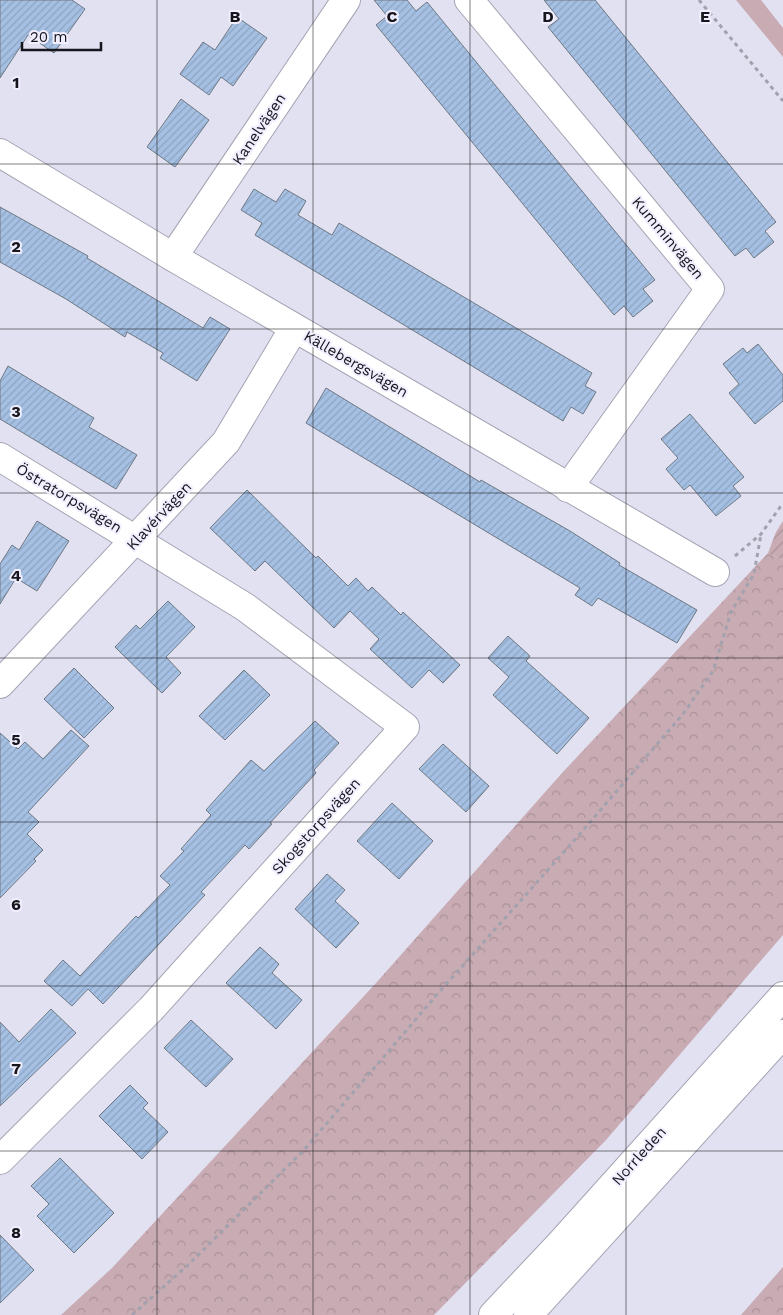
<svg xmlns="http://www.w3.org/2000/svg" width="783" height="1315" viewBox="0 0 783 1315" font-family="'Work Sans',sans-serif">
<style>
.forest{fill:url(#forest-crowns)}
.garden{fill:url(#garden-furrows)}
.pitch{fill:#c8abb3}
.building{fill:url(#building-hatch);stroke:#6e7884}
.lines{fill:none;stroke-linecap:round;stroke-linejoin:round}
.minor-casing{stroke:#a5a4b4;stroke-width:30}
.highway-casing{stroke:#a5a4b4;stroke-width:30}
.path{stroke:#a2a1ae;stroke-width:3;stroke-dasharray:4 4;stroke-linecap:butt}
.minor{stroke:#fff;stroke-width:28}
.highway{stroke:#fff;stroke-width:28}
.grid{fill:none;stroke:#16161c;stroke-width:1;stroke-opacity:0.55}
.labels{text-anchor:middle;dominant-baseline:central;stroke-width:4;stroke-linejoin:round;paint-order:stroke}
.street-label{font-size:15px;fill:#16161c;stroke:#f0eeff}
.grid-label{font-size:16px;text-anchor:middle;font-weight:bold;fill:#16161c;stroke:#f0eeff;stroke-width:4;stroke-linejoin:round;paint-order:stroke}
</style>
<defs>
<pattern id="forest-crowns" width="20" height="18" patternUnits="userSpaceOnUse" patternTransform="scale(1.25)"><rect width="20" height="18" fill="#c8abb3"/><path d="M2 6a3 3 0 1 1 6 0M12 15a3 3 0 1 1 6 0" fill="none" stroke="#ab9299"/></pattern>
<pattern id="garden-furrows" width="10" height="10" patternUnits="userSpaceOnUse" patternTransform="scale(1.25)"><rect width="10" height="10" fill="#c8abb3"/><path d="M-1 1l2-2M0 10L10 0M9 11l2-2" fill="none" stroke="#ab9299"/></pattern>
<pattern id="building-hatch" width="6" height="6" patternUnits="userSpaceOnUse" patternTransform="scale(1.25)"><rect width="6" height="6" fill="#a5c0e3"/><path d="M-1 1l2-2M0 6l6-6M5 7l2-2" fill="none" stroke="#8da4c2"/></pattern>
</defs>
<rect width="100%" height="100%" fill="#e2e1f1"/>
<g class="forest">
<path d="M768 553 783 560V935L606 1140 434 1315H61L112 1268 376 983 562 773Z"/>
<path d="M783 1267V1315H741Z"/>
</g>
<path class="garden" d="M783 521V560L768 553 776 532Z"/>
<path class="pitch" d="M736 0H761L783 28V57Z"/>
<g class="building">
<path d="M0 0H72L85 9 54 53 28 35 0 78Z"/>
<path d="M374 0H407L416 11 427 2 655 280 643 289 653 301 633 317 624 306 614 315 376 25 387 16Z"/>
<path d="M544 0H595L776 222 765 231 774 242 754 258 746 248 735 256 548 27 559 19Z"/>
<path d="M237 17 267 38 233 86 221 77 209 95 180 74 203 42 215 50Z"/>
<path d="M181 99 209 120 175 167 147 147Z"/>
<path d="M254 189 276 202 285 189 306 201 298 215 332 235 339 223 592 373 585 386 596 392 583 414 571 407 563 421 255 235 262 223 241 210Z"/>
<path d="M0 207 88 256 87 258 203 328 210 317 230 329 197 381 160 358 163 353 127 332 125 337 66 299 0 262Z"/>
<path d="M758 344 783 375V401L755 424 729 393 739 384 723 364 743 348 747 353Z"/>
<path d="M8 366 94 418 89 427 137 455 116 489 0 419V381Z"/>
<path d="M326 388 480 482 481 480 570 531 620 563 619 565 697 610 677 643 598 598 592 606 575 595 580 588 306 423Z"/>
<path d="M690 414 744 477 733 486 741 496 716 516 690 485 684 490 666 469 678 458 661 439Z"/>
<path d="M247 490 316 558 318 556 348 586 356 578 368 591 372 587 401 615 403 612 460 665 443 683 429 670 412 688 370 649 379 639 350 611 334 628 265 561 255 571 210 528Z"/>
<path d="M37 521 69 541 37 591 16 578 0 604V564L12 545 19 550Z"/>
<path d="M168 601 195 627 166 657 181 673 162 693 115 647 136 625 140 629Z"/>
<path d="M508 636 530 656 526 661 589 718 557 754 493 695 509 677 488 658Z"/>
<path d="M74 668 114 708 84 738 44 699Z"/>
<path d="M244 670 270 695 225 740 199 716Z"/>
<path d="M315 721 339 743 314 770 316 773 270 823 272 824 249 849 245 845 201 892 205 895 103 1004 88 989 72 1006 44 981 63 960 80 976 136 916 138 918 170 885 160 876 184 851 181 849 211 815 206 810 251 760 264 771Z"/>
<path d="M71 730 89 746 28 812 39 822 27 834 43 850 34 859 36 861 0 898V733L18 749 25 742 43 759Z"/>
<path d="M443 744 489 786 466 812 419 769Z"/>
<path d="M392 803 433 841 399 879 357 841Z"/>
<path d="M327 874 345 890 335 901 359 923 336 948 295 909Z"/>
<path d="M260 947 279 964 272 973 302 1000 276 1029 226 983Z"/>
<path d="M51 1009 76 1033 0 1106V1022L19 1042Z"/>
<path d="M191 1020 233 1059 206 1087 164 1048Z"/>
<path d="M130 1085 148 1103 143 1108 168 1132 142 1159 99 1116Z"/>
<path d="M60 1158 114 1213 74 1253 37 1216 49 1204 31 1186Z"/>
<path d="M0 1235 34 1270 0 1303Z"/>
</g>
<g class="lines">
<defs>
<g id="minor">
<path d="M469 0 710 289 568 488"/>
<path d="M0 153 173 257 715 572"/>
<path d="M173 257 346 0"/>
<path d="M0 457 245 607 405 727 151 1009 0 1160"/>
<path d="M0 684 226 442 294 328"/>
</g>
<g id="highway">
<path d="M493 1315 559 1245 783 996"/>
<path d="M528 1315 783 1034"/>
</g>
</defs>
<use href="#minor" class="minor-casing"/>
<use href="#highway" class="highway-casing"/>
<g class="path">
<path d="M699 0 783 101"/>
<path d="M735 556 761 534 783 503"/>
<path d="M132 1315 188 1265 303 1151 441 990 579 835 683 714 713 671 731 612 754 574 761 534"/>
</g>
<use href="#minor" class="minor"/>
<use href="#highway" class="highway"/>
</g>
<path class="grid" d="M157 0V1315M313 0V1315M470 0V1315M626 0V1315M0 164H783M0 329H783M0 493H783M0 658H783M0 822H783M0 986H783M0 1151H783"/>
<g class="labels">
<g class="street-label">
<text transform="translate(259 129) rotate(-56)">Kanelvägen</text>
<text transform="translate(668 238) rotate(50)">Kumminvägen</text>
<text transform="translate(356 364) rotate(30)">Källebergsvägen</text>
<text transform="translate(69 498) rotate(31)">Östratorpsvägen</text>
<text transform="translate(159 516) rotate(-47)">Klavérvägen</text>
<text transform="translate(316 826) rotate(-48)">Skogstorpsvägen</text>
<text transform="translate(639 1156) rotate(-48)">Norrleden</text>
</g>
</g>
<g class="grid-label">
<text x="235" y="22">B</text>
<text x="392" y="22">C</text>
<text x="548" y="22">D</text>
<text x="705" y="22">E</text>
<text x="16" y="88">1</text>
<text x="16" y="252">2</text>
<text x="16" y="417">3</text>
<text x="16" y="581">4</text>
<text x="16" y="745">5</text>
<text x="16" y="910">6</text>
<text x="16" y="1074">7</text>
<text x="16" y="1238">8</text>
</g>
<path d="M22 42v8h79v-8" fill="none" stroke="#16161c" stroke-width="2.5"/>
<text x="30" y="42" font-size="15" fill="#16161c" stroke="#f0eeff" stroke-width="4" paint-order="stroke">20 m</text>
</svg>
